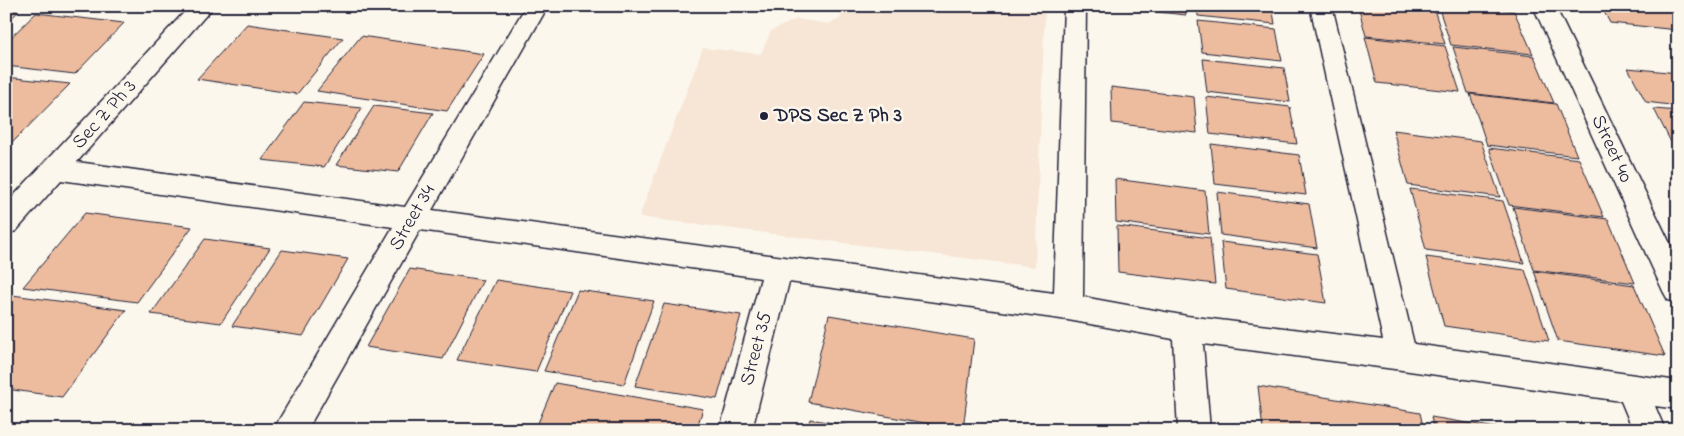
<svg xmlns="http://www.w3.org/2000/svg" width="1684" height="436" viewBox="0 0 1684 436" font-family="'Indie Flower',sans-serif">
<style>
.built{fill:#f7e5d5}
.building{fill:#edbc9e;stroke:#22223b}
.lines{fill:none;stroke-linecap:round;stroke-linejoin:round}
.minor-casing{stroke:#22223b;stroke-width:3}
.minor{fill:#fbf7ec;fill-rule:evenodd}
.poi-dot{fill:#22223b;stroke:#fbf7ec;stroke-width:2}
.labels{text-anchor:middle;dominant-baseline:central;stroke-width:5;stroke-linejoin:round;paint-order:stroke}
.street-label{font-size:20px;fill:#22223b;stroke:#fbf7ec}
.poi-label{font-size:20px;font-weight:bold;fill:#22223b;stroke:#fbf7ec;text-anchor:start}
</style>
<rect width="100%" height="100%" fill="#fbf7ec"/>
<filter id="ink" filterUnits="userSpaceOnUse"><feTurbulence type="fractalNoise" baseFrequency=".02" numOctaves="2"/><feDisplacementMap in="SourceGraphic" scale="10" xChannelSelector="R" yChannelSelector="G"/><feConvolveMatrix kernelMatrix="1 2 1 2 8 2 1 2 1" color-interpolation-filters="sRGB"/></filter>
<g filter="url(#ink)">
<path class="built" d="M844 6H1045L1035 267 639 217 703 48 761 54 771 31 797 19 828 24 840 19Z"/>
<g class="building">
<path d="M1110 6H1185L1186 15 1111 7Z"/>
<path d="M1197 6H1272L1275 24 1198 16Z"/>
<path d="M1358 6H1433L1445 44 1366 36Z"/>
<path d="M1438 6H1469L1514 11 1533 54 1451 45Z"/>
<path d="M1601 6H1677L1678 30 1610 23Z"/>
<path d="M6 9 19 11 6 23Z"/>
<path d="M36 13 124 23 75 74 6 66V42Z"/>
<path d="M1198 21 1276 29 1282 61 1202 52Z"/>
<path d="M247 24 343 38 297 94 197 79Z"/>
<path d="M361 36 484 54 447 111 317 91Z"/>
<path d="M1365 37 1445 46 1460 92 1377 83Z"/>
<path d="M1453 47 1534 56 1554 103 1468 93Z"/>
<path d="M1203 59 1284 68 1290 102 1207 92Z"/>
<path d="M1628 68 1678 73V106L1646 102Z"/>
<path d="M6 77 70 84 14 141 6 140Z"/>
<path d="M1111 87 1194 97 1197 133 1112 123Z"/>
<path d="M1470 94 1556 104 1577 156 1487 145Z"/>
<path d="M1206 97 1290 107 1297 144 1210 134Z"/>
<path d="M304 102 362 108 324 167 262 160Z"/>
<path d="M374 106 433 113 398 172 336 165Z"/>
<path d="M1654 109 1678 111V147L1673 146Z"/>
<path d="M1393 130 1481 141 1500 197 1408 185Z"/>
<path d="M1211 144 1299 155 1306 195 1215 184Z"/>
<path d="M1489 148 1579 159 1604 217 1509 205Z"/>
<path d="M1115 179 1205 191 1209 234 1116 222Z"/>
<path d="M1410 189 1503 201 1524 263 1426 250Z"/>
<path d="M1217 192 1309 204 1317 248 1221 235Z"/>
<path d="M1513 207 1608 219 1635 283 1534 270Z"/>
<path d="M85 213 192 227 137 302 23 287Z"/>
<path d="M1117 226 1210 238 1215 284 1118 272Z"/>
<path d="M205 239 270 248 221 323 151 314Z"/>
<path d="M1221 242 1317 254 1326 303 1226 289Z"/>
<path d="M282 250 348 259 303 336 232 326Z"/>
<path d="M1426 257 1525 270 1549 341 1444 326Z"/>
<path d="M410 269 483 280 443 359 366 347Z"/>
<path d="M1534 271 1634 285 1665 356 1558 341Z"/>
<path d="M496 280 570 291 536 372 457 360Z"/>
<path d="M578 290 654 301 624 384 544 371Z"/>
<path d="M12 295 126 310 62 397 6 389V303Z"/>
<path d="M664 304 741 315 717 399 635 386Z"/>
<path d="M829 315 974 339 963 430 808 402Z"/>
<path d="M555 383 703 409 696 430H535Z"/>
<path d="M1258 386 1420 413 1424 430H1263Z"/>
<path d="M1431 417 1509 430H1434Z"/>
<path d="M810 419 871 430H807Z"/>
</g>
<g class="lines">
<defs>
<g id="minor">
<path d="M190 6H214L77 162 405 207 526 6H548L432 210 1054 293 1064 6H1086L1083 297 1187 316 1383 340 1310 6H1332L1414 344 1678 381V409L1655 406 1665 430H1633L1621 401 1402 370 1203 344 1210 430H1178L1173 339 1068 320 789 282 752 430H720L761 278 420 230 307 430H273L393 227 61 180 16 231 6 234V204Z"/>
<path d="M1533 6H1555L1678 260V303L1668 300 1663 291Z"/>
</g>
</defs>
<use href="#minor" class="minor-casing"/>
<use href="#minor" class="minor"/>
</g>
</g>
<circle class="poi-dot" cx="764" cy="116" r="5"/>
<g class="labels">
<g class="street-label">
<text transform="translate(105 115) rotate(-48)">Sec Z Ph 3</text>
<text transform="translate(1611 149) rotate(65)">Street 40</text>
<text transform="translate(413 218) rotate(-60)">Street 34</text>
<text transform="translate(757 349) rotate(-75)">Street 35</text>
</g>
<g class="poi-label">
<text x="774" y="116">DPS Sec Z Ph 3</text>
</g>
</g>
<rect width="1684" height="436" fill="none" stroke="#fbf7ec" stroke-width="25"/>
<rect x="12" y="12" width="1659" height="411" fill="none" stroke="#22223b" stroke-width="2" filter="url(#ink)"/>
</svg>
